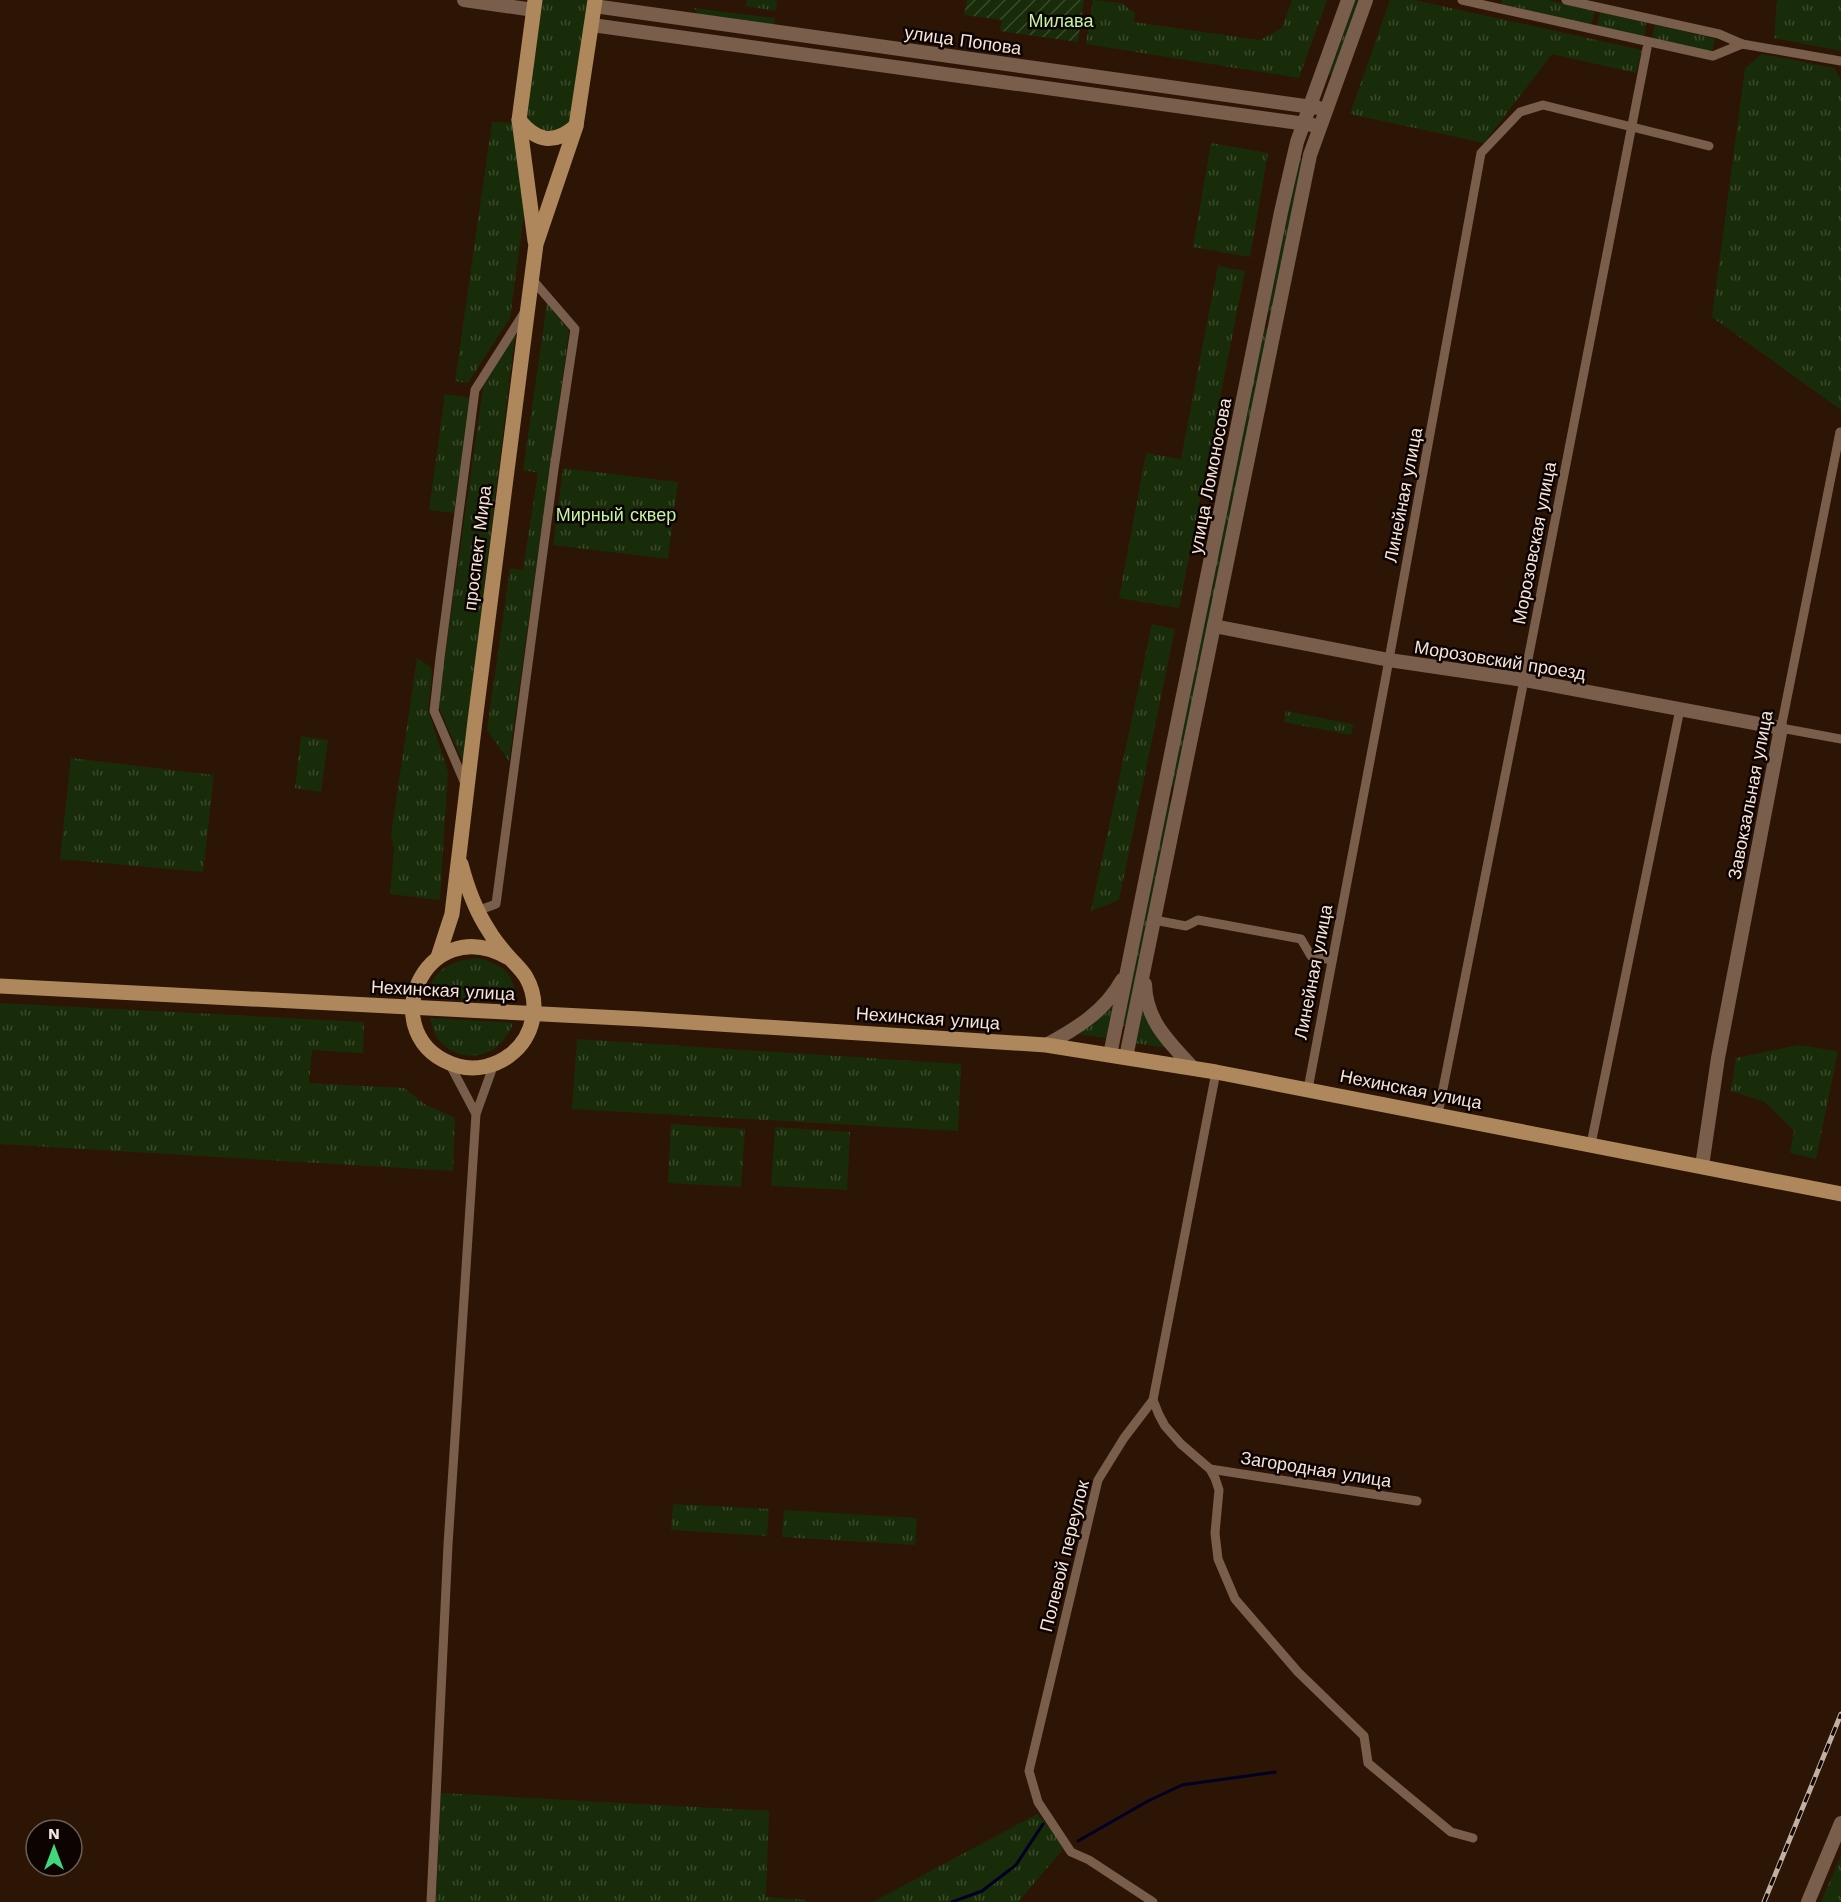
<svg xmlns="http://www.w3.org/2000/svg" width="1841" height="1902" viewBox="0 0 1841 1902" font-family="'Work Sans',sans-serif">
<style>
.grass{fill:url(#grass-tufts)}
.garden{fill:url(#garden-furrows)}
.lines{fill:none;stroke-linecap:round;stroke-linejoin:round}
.stream{stroke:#000024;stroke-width:3}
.street{stroke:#795e4c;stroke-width:9}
.secondary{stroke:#795e4c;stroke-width:14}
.primary{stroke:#ae875d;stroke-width:15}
.rail-casing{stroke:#c1afa3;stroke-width:5}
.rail{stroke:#0d0401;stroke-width:3;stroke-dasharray:9;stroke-linecap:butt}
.labels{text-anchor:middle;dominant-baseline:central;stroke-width:5;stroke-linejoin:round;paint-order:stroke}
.park-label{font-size:18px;fill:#c3f3a4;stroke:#0d0401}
.street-label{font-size:18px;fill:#f5e4da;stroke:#0d0401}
</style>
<defs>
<pattern id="grass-tufts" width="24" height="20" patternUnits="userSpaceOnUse" patternTransform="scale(1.5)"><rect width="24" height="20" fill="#192c09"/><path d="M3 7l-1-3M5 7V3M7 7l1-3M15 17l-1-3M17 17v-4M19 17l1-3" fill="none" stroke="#3b4a2c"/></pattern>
<pattern id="garden-furrows" width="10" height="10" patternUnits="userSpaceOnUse" patternTransform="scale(1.5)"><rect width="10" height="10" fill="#192c09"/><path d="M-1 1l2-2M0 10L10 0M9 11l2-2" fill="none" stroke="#3b4a2c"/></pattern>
</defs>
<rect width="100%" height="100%" fill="#2c1505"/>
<g class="grass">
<path d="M540 0H589L572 120 568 126 546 134 526 119Z"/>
<path d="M747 0H777L776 11 746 6Z"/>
<path d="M1093 0 1121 3 1135 13 1134 22 1260 40 1282 28 1292 0H1327L1299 78 1086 44Z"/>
<path d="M1353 0H1360L1333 75 1327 74Z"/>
<path d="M1390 0H1414L1642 50 1636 73 1552 54 1484 143 1350 114Z"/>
<path d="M1502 0H1548L1595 11 1591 25 1501 4Z"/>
<path d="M1777 0H1841V51L1774 38Z"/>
<path d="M694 8 775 18 774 25 699 15Z"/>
<path d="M1600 12 1646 23 1644 38 1597 26Z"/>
<path d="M1655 24 1715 39 1712 53 1652 39Z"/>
<path d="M1762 54 1834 68 1841 80V410L1712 317 1745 68Z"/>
<path d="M492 122 513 123 526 199 510 318 468 383 455 381Z"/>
<path d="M1211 143 1268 153 1250 257 1193 247Z"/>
<path d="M1299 158 1304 159 1271 313 1266 312Z"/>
<path d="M1218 266 1245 271 1179 608 1119 598 1146 453 1181 459Z"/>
<path d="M547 303 569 331 509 761 487 730 510 568 523 570 538 473 523 470Z"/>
<path d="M1263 328 1268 329 1175 787 1170 786Z"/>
<path d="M515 335 463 762 438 706 483 387Z"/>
<path d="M445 394 471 398 454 513 429 510Z"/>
<path d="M563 468 678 482 668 559 553 545Z"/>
<path d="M1152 624 1175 629 1119 900 1091 911Z"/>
<path d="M417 658 431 667 432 674 428 710 448 772 440 900 390 894 394 848 391 835Z"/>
<path d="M1286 711 1357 725H1353L1351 735 1284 722Z"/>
<path d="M301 736 328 740 321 792 295 788Z"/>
<path d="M71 758 214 775 203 872 60 859Z"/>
<path d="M1167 801 1172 802 1126 1026H1121Z"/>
<path d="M478 958C504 965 514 973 516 1001L430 997C431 993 431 986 432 982 441 964 461 960 478 958Z"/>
<path d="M1114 1002 1106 1038 1077 1034Z"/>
<path d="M0 1003 364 1022 363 1053 312 1050 309 1083 404 1088 426 1105 455 1118 453 1171 0 1144Z"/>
<path d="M1142 1005 1167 1048 1134 1043Z"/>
<path d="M430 1018 513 1023C503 1054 468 1067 442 1044 435 1037 432 1027 430 1018Z"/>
<path d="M577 1039 961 1064 958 1131 572 1109Z"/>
<path d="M1798 1045 1838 1051 1816 1159 1790 1153 1794 1131 1765 1102 1731 1091 1736 1058Z"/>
<path d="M671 1124 745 1129 741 1187 668 1183Z"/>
<path d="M775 1127 850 1132 847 1190 771 1186Z"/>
<path d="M673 1504 769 1509 767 1536 671 1530Z"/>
<path d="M784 1510 917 1518 915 1545 782 1537Z"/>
<path d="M441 1793 769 1811 766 1897 805 1900 807 1902H436Z"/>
<path d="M1037 1814 1066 1846 1018 1902H873Z"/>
<path d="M1841 1856V1902H1821L1838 1863Z"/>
</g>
<path class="garden" d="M967 0H1084L1078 42 1000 31 1002 20 964 15Z"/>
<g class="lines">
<g class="stream">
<path d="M1078 1841 1148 1801 1182 1785 1275 1772"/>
<path d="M952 1902 982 1891 1016 1865 1043 1824"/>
</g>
<g class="street">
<path d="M1462 0 1713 56 1742 44 1841 61"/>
<path d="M1566 0 1719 34 1742 44"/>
<path d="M1840 432 1781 728 1841 739"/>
<path d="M466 786 434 711 440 658 475 390 524 313"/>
<path d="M477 911 496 904 554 469 575 329 531 278"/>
<path d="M1154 920 1186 926 1198 920 1301 939 1311 956 1332 960"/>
<path d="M449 1063 476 1114"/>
<path d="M1308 1089 1386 676 1481 153 1520 112 1543 105 1709 146"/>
<path d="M1438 1114 1524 680 1647 48"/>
<path d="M1591 1144 1680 709"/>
<path d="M1153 1400 1159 1415 1165 1426 1181 1444 1210 1469 1215 1478 1219 1490 1215 1533 1218 1559 1235 1599 1298 1672 1364 1736 1368 1763 1451 1832 1473 1838"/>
<path d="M1210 1469 1417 1501"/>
<path d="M431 1902 448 1545 476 1114 494 1064"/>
<path d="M1153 1902 1089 1860 1071 1852 1038 1802 1029 1771 1098 1480 1124 1438 1153 1400 1216 1072"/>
</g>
<g class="secondary">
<path d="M464 0 534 10"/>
<path d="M594 6 1319 108"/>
<path d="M592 25 1313 125"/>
<path d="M1214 626 1389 660 1524 680 1781 728 1718 1058 1702 1166"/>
<path d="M1145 984C1146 1021 1169 1042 1193 1068"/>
<path d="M1046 1045C1076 1029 1105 1011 1122 980"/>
<path d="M1110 1055 1281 212 1297 142 1348 0"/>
<path d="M1126 1057 1310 155 1366 0"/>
<path d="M1808 1902 1841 1823"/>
</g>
<g class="primary">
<path d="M519 120C537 142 554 145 576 126"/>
<path d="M535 241 519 120 535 0"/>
<path d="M461 864C467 887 475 910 489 931 494 940 501 948 508 956 514 963 521 969 526 977 541 1003 534 1037 510 1055 496 1066 476 1071 458 1066 369 1039 424 908 509 958"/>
<path d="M438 957 452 914 475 721 536 244 576 126 595 0"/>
<path d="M0 986 641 1019 1046 1045 1216 1072 1841 1194"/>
</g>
<defs>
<path id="rail" d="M1764 1902 1841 1714"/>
</defs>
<use href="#rail" class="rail-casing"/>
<use href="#rail" class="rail"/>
</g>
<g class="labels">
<g class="park-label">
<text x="1061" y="20">Милава</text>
<text x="616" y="514">Мирный сквер</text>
</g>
<g class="street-label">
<text transform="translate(963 40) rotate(8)">улица Попова</text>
<text transform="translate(1210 476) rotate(-79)">улица Ломоносова</text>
<text transform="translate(1403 495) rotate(-79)">Линейная улица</text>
<text transform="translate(1534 543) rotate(-79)">Морозовская улица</text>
<text transform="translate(477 548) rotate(-83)">проспект Мира</text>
<text transform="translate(1500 660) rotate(9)">Морозовский проезд</text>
<text transform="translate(1750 795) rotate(-79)">Завокзальная улица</text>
<text transform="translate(1313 972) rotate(-79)">Линейная улица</text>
<text transform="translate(443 990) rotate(3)">Нехинская улица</text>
<text transform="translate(928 1018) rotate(4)">Нехинская улица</text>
<text transform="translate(1411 1089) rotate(11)">Нехинская улица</text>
<text transform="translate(1316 1469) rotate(9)">Загородная улица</text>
<text transform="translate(1064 1556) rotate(-76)">Полевой переулок</text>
</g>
</g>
<g transform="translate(54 1848)"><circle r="28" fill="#0d0401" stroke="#6a5e58" stroke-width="1.5"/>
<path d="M0-4.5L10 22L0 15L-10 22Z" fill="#41d77c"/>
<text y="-9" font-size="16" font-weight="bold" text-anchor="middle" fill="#f5e4da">N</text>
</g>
</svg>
